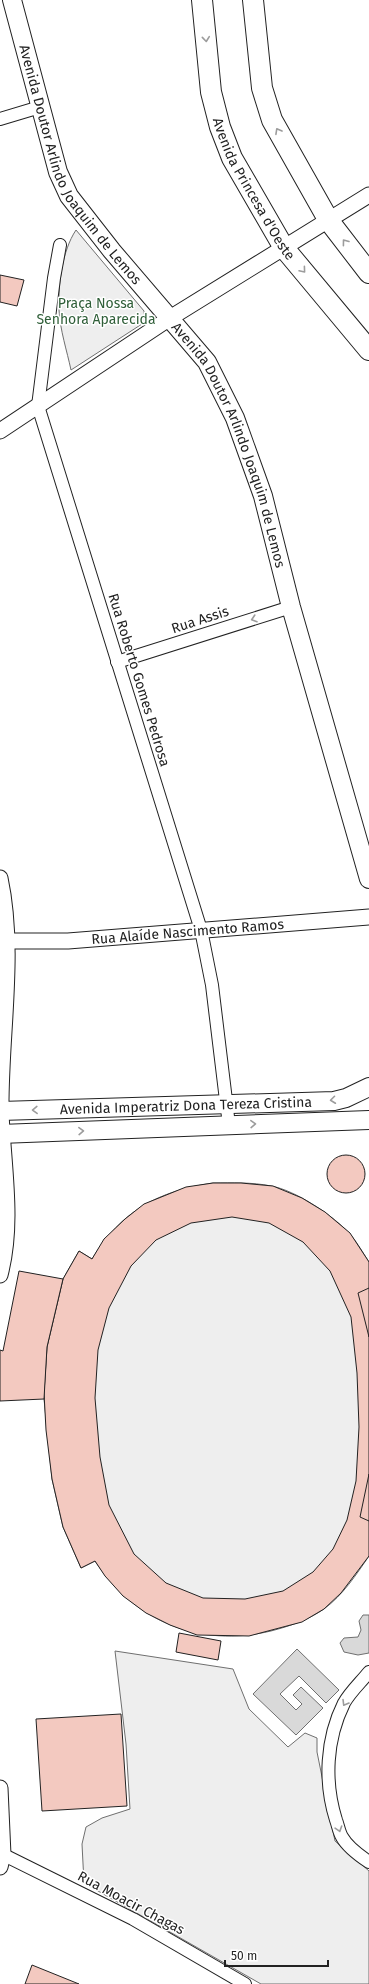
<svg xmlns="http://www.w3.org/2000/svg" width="369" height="1984" viewBox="0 0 369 1984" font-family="'Fira Sans',sans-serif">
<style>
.green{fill:#eee;stroke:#6f6f6f}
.water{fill:#d9d9d9;stroke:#6f6f6f}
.building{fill:#f3c9c0;stroke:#222;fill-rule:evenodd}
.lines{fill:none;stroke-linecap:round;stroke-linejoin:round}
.minor-casing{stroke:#222;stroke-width:14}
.tertiary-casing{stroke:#222;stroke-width:17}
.secondary-casing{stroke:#222;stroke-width:20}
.primary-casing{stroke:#222;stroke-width:22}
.minor{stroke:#fff;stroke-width:12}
.tertiary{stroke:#fff;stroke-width:15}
.secondary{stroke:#fff;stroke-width:18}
.primary{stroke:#fff;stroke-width:20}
.oneway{stroke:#9c9c9c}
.labels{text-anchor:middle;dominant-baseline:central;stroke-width:3;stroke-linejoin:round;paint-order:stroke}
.street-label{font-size:14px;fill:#222;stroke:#fff}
.park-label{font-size:14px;fill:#2f5e38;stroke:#fff}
</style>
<rect width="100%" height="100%" fill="#fff"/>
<g class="green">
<path d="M76 230 144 311 145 322 71 370C67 351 60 330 59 310 58 285 62 251 76 230Z"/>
<path d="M213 1183C232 1183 252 1182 271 1186 295 1190 334 1216 350 1234 357 1242 363 1253 369 1262V1556C356 1575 343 1595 324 1609 308 1620 290 1626 271 1631 200 1648 135 1622 95 1561L81 1568 63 1527 52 1479 44 1399 63 1279 79 1251 92 1259C121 1211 158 1191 213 1183Z"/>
<path d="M115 1651 233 1669 249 1709 288 1747 305 1733 317 1738V1752L335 1841 369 1871V1984H261L84 1883 82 1844 86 1827 102 1818 130 1809 126 1744Z"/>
</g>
<g class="water">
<path d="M363 1615H369V1653L358 1655 344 1652 340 1643 344 1638 358 1637 361 1630 359 1621Z"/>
<path d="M297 1649 339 1690 326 1703 299 1676 280 1694 296 1710 302 1704 293 1695 301 1687 323 1708 296 1735 253 1694Z"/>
</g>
<g class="building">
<path d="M0 275 24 280 17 306 0 302Z"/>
<circle cx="346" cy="1174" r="19"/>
<path d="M213 1183H241L273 1186 302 1198 325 1212 350 1233 369 1262V1556L341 1593 324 1609 302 1622 249 1636 197 1635 170 1625 146 1613 123 1596 105 1576 95 1561 81 1568 63 1527 52 1479 46 1430 44 1393 47 1347 63 1279 79 1251 92 1259 104 1239 125 1219 144 1204 186 1187ZM232 1217 269 1223 303 1242 330 1271 351 1317 357 1373 359 1427 356 1481 347 1520 333 1549 313 1572 283 1591 245 1599 203 1598 166 1583 134 1554 109 1505 100 1457 95 1398 98 1350 109 1308 131 1266 156 1240 191 1223Z"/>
<path d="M19 1271 63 1279 47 1347 44 1399 0 1401V1350L3 1351Z"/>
<path d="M369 1288V1337L358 1293Z"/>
<path d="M369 1474V1521L360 1517Z"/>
<path d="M179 1633 221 1641 218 1660 176 1652Z"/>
<path d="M121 1714 127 1806 42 1811 36 1719Z"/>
<path d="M32 1965 79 1984H25Z"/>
</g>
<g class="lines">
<defs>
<g id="minor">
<path d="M0 119 40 107"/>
<path d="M60 245 54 278 38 406 201 930 212 985 229 1125"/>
<path d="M117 662 291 607"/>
<path d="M369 1672C361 1682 350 1692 344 1703 326 1739 324 1782 336 1820 338 1825 339 1832 342 1837 347 1846 360 1856 369 1862"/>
<path d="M0 1853 133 1919 245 1984"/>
</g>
<g id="tertiary">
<path d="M0 431 170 318 369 195"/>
<path d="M0 878C16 953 0 1035 1 1112 3 1166 14 1222 0 1275"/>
<path id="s1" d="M0 941H68L369 917"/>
<path d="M0 1788 3 1855 0 1867"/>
</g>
<g id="secondary">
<path id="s2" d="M12 0 58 172 69 196 112 251 207 362 235 418 263 496 291 607 369 879"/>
<path id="s3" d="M0 1111 334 1101 346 1098 369 1087"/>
<path d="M0 1134 369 1120"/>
</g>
<g id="primary">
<path id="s4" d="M202 0 211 92 220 127 232 158 284 248 369 350"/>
<path d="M253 0 262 88 272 120 329 221 369 273"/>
</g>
</defs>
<use href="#minor" class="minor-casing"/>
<use href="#tertiary" class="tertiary-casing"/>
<use href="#secondary" class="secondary-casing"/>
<use href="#primary" class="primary-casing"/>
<use href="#minor" class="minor"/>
<use href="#tertiary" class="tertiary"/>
<use href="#secondary" class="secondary"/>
<use href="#primary" class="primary"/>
</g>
<defs><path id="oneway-chevron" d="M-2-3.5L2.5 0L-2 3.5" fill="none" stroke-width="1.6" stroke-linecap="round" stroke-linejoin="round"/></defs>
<g class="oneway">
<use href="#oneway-chevron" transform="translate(206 39) rotate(84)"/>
<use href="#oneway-chevron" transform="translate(278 131) rotate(-119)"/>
<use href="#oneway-chevron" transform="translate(345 242) rotate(-127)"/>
<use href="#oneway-chevron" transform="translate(303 270) rotate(50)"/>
<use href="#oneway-chevron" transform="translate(254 619) rotate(162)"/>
<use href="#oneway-chevron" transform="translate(333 1100) rotate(173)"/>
<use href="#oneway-chevron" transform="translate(35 1110) rotate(178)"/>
<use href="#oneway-chevron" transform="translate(253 1124) rotate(-2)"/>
<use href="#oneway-chevron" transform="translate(81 1131) rotate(-2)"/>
<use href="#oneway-chevron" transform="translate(345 1703) rotate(121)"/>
<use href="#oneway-chevron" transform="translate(339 1829) rotate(72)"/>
</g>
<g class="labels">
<g class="street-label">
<text stroke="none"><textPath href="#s2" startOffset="181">Avenida Doutor Arlindo Joaquim de Lemos</textPath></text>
<text stroke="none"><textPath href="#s4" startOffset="199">Avenida Princesa d'Oeste</textPath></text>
<text stroke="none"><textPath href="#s2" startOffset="505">Avenida Doutor Arlindo Joaquim de Lemos</textPath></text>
<text transform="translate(200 620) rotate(-18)">Rua Assis</text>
<text transform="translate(139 680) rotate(73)">Rua Roberto Gomes Pedrosa</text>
<text stroke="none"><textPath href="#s1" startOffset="188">Rua Alaíde Nascimento Ramos</textPath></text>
<text stroke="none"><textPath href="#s3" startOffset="186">Avenida Imperatriz Dona Tereza Cristina</textPath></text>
<text transform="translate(131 1903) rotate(28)">Rua Moacir Chagas</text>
</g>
<g class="park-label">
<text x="96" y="303">Praça Nossa<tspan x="96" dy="16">Senhora Aparecida</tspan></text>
</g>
</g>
<path d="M225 1960v6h103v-6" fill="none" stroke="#222222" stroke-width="2"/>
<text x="231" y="1960" font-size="12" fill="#222222" stroke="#ffffff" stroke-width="3" paint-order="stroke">50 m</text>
</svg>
